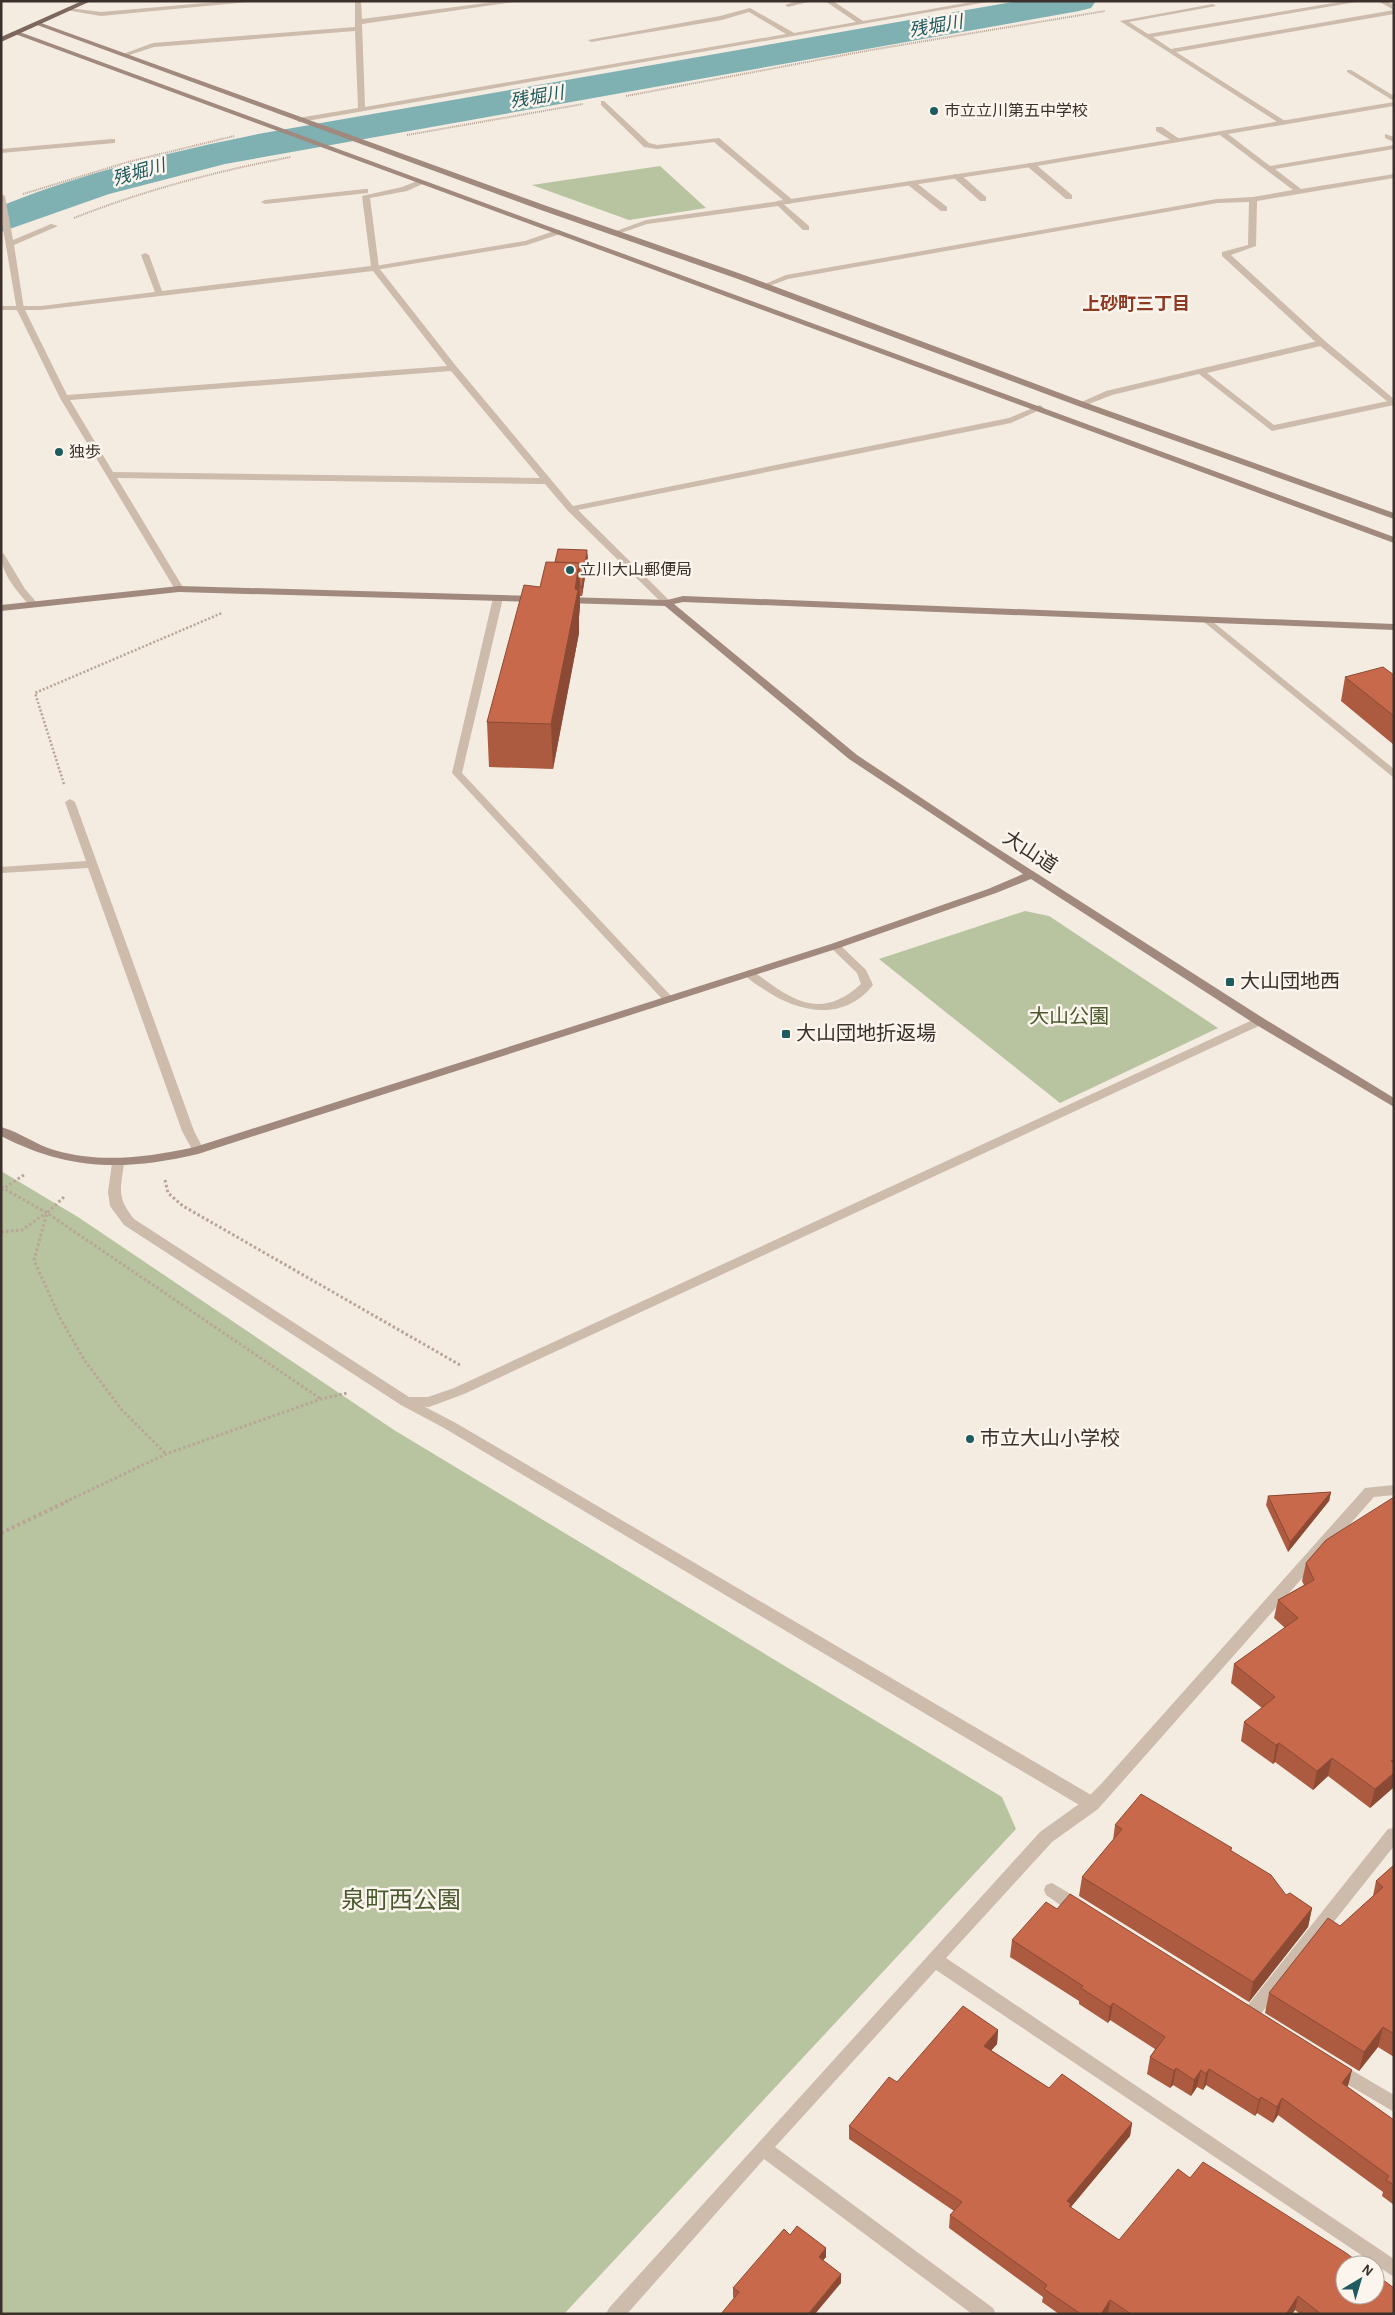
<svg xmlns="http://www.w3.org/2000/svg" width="1395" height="2315" viewBox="0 0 1395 2315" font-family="'Alegreya Sans','Noto Sans JP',sans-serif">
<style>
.green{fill:#b8c4a0}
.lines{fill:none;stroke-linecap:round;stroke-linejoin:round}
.river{fill:#7fb0b2;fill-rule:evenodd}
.path-far3{stroke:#b9a596;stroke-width:2;stroke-dasharray:1 1;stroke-linecap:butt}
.path-far2{stroke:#b9a596;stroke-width:2.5;stroke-dasharray:2 2;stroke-linecap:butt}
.path-far1{stroke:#b9a596;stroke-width:3;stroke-dasharray:2.5 2.5;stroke-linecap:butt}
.path{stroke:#b9a596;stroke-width:4;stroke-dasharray:3 3;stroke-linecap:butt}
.lane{fill:#cdbbac;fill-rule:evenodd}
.street{fill:#cdbbac;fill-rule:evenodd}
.secondary{fill:#a18a7d;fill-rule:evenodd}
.primary{fill:#7d675c;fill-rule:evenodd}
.wall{fill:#ac5a40}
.shaded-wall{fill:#8c4a34}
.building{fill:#c8694b;stroke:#8c4a34}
.poi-dot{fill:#1f5a5e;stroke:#fbf5ee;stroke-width:2}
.labels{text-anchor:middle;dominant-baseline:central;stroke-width:5;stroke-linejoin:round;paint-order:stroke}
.far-poi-label{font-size:16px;fill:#3b302b;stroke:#fbf5ee;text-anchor:start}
.far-water-label{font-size:18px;font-style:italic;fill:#1f5a5e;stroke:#fbf5ee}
.far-neighbourhood-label{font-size:18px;font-weight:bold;fill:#8c3b22;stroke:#fbf5ee}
.street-label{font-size:20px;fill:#3b302b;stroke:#fbf5ee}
.poi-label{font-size:20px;fill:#3b302b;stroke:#fbf5ee;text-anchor:start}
.park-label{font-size:20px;fill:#4a5a2e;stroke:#fbf5ee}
.near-park-label{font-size:24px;fill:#4a5a2e;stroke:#fbf5ee}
</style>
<rect width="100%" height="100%" fill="#f4ebe1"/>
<g class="green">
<path d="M660 166 706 208 629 220 532 185Z"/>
<path d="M1025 911 1049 916 1218 1028 1060 1103 879 959Z"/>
<path d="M1 1171 78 1217 394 1430 1002 1797 1016 1829 564 2314H1Z"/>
</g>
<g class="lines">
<path class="river" d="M1018 1H1096L1091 8 1079 11 225 164 109 194 1 232V206C84 172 171 152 258 134Z"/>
<g class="path-far3">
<path d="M626 96 871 50 1105 11"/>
<path d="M407 135 583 104"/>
<path d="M23 194 128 162 234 136"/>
<path d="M74 218C145 190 217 171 291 157"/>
</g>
<path class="path-far2" d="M64 784 35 693 222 613"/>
<g class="path-far1">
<path d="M165 1180 168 1193 183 1206 460 1365"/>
<path d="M1 1187 47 1213 321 1399"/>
<path d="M1 1190 24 1175"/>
<path d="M64 1197 47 1213 34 1260 60 1318 85 1361 122 1410 166 1454"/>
<path d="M1 1232 22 1230 46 1213"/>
<path d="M65 1502 166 1454 321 1399 347 1393"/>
</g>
<path class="path" d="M1 1533 68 1501"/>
<g class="lane">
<path d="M1345 1H1362L1153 37 1171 49 1394 10V14L1176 52 1285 121 1286 123 1282 125 1120 21 1213 4 1216 6 1129 22 1148 34Z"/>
<path d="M1347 70H1351L1394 96V101L1347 72Z"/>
<path d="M604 101 649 143 657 145 719 138 795 202 788 204 714 142 657 149 644 147 601 105V101Z"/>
<path d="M1156 127H1162L1181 140 1174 142 1156 131Z"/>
<path d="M112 139H115V143L1 153V149Z"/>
<path d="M1028 163H1034L1072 195V199H1066L1028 167Z"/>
<path d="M954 174H960L986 197V201H980L954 178Z"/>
<path d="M908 181H914L947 207V211H941L908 185Z"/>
<path d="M365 189H368V193L265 204 261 202 265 200Z"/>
<path d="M780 201 809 226V230H803L778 206 647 224 615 235 611 233 646 220Z"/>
<path d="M51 224 58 226 14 245 24 309 17 311 5 240 9 238 13 240Z"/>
<path d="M557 230H560V234L527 245 375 270 371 268 375 266 525 241Z"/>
<path d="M1322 340 1325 341V345L1207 373 1274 425 1393 400 1394 405 1272 431 1199 374 1112 395 1081 407 1077 404 1106 391Z"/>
<path d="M498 595 503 598 462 773 672 997 674 999 672 1001H664L452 773 493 598Z"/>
<path d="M835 943 839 944 866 970 873 985C844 1022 799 1013 765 990 757 985 749 980 743 973L749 970 753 971C790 999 820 1022 861 984L857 973 829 946Z"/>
<path d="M406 1397 454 1422 1098 1799 1100 1804 1098 1809 1092 1810 1086 1809 444 1428 401 1405 399 1402 401 1399Z"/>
</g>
<g class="street">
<path d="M228 1H258L101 16 66 10 69 8 101 12Z"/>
<path d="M355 1H361L362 19 501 1H521L362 24 365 107 786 34 749 12 722 20 591 42 588 40 720 16 750 8 794 33 856 22 825 1H833L863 21 977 1H993L301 122H298V118L358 108 355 31 154 47 126 56 123 54 153 43 355 27Z"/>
<path d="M797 1H812L788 7 785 5Z"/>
<path d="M1378 1H1386L1394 5V10Z"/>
<path d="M1394 102V106L1228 134 1270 166 1394 145V149L1275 169 1301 189 1394 174V178L1257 201 1256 246 1231 255 1325 341 1394 399V407L1319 345 1222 256V252L1248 245 1249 202 1217 203 788 279 764 288 760 286 786 275 1217 199 1253 197 1293 190 1220 135 1031 167 780 205 776 203 777 201 1031 163Z"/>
<path d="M1385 134 1394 137V142L1385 138Z"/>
<path d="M420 180 427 182 407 191 370 198 379 268 456 366 573 506 1009 418 1040 405 1044 408 1011 423 578 510 670 601V605H664L568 511 545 484 117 478 184 589 182 591H176L60 398 17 310H1V306H41L155 292 141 255 145 253 149 255 162 291 371 266 362 196 402 187ZM373 271 447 366 67 395 25 310H41ZM451 371 540 478 113 472 70 400Z"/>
<path d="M1 194 5 196 13 240 9 242 5 240 1 219Z"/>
<path d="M1 553 4 554 25 589 38 604 36 606H30C17 591 1 574 1 553Z"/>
<path d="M1207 617 1394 769V778L1204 622 1202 620Z"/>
<path d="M70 799 75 802 194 1131 204 1150 202 1153H194L182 1131 88 868 1 873V867L86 861 65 802Z"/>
<path d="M1259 1017 1263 1018 1265 1021 1263 1024 464 1394 429 1407 401 1405 124 1225 110 1206 108 1192 112 1163 118 1159 124 1163C121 1189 116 1197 134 1219L409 1397H428L454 1388Z"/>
<path d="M1394 1485V1495L1374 1497 1098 1809 1052 1842 946 1958 1394 2259V2277L936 1970 775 2147 993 2308 996 2314H972L764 2159 627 2314H606L609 2308 1040 1832 1086 1799 1102 1783 1365 1488Z"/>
<path d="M1394 1828V1846L1256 2020 1250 2022 1244 2020 1242 2015 1244 2010 1388 1829Z"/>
<path d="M1052 1883 1086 1903 1088 1908 1086 1913C1073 1917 1057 1902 1046 1895L1044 1890 1046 1885Z"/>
<path d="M1336 2061 1394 2095V2112L1330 2074 1327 2069 1330 2064Z"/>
</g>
<g class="secondary">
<path d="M37 23H41L544 205 744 275 1084 402 1394 513V519L1078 406 738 279 538 209 37 25Z"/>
<path d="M17 31 1394 537V543L15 34V32Z"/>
<path d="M179 586 537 596 542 599 537 602 179 592 1 611V605Z"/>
<path d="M683 596 1394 624V630L683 602 674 604 857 755 989 843 1263 1018 1394 1098V1107L1255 1024 1031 879 996 893 839 948 198 1154C125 1171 69 1171 1 1136V1127C20 1132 36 1145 54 1150 101 1164 149 1157 195 1147L831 944 988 889 1023 874 849 759 665 606 565 603 560 600 565 597 667 600Z"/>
</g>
<path class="primary" d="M82 1H91L1 42V37Z"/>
</g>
<g class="wall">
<path d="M588 558 582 596H580V605L579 617V633L553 769 489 767 487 722 540 587Z"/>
<path d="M1394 675V745L1341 701 1345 677Z"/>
<path d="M1331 1492 1329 1501 1288 1552 1266 1505 1268 1496Z"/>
<path d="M1326 1540 1394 1787 1370 1808 1328 1776 1313 1790 1275 1762 1273 1764 1241 1741 1244 1722 1262 1708 1231 1683 1234 1664 1285 1628 1274 1618 1278 1600 1304 1585 1302 1581 1306 1563Z"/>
<path d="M1115 1825 1232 1848 1231 1851 1286 1895 1312 1908 1308 1927 1249 2002 1079 1896 1082 1877 1113 1840Z"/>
<path d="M1394 1865V2057L1378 2047 1359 2071 1265 2013 1269 1993 1373 1896 1376 1881Z"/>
<path d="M1057 1909 1352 2070 1347 2087 1394 2120V2205L1382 2196 1383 2192 1278 2115 1273 2123 1257 2113 1255 2116 1206 2085 1203 2090 1197 2087 1191 2096 1173 2085 1170 2088 1147 2074 1150 2057 1155 2049 1110 2020 1108 2023 1079 2004V2001L1010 1957 1012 1940Z"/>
<path d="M998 2030 997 2044 991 2050 1049 2088 1132 2123 1130 2136 1071 2207 1119 2240 1190 2178 1394 2314H1300L1295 2310 1292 2314H1109L1108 2313V2314H1059L1042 2302 1043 2297 949 2228 950 2215 954 2211 849 2139V2126L897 2082Z"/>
<path d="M790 2235 826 2248V2257L823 2260 841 2283 734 2298 733 2297V2288Z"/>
</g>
<g class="shaded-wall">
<path d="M587 550 588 558 582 596V587Z"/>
<path d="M579 563 580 605 579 617V633L553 769 551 724Z"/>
<path d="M1331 1492 1329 1501 1288 1552 1290 1542Z"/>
<path d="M1279 1743 1275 1762 1273 1764 1276 1745Z"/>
<path d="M1332 1758 1328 1776 1313 1790 1317 1771Z"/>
<path d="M1394 1759V1787L1370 1808 1375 1789 1391 1761Z"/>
<path d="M1312 1908 1308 1927 1249 2002 1253 1982Z"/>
<path d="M1113 2003 1110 2020 1108 2023 1110 2007Z"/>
<path d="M1383 2027 1378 2047 1359 2071 1364 2052Z"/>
<path d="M998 2030 997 2044 983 2060 984 2046Z"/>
<path d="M1176 2068 1173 2085 1170 2088 1174 2071Z"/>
<path d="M1209 2069 1206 2085 1203 2090 1206 2074Z"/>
<path d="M1201 2070 1197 2087 1191 2096 1194 2080Z"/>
<path d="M1352 2070 1348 2086 1338 2100 1342 2083Z"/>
<path d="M1261 2097 1257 2113 1255 2116 1259 2100Z"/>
<path d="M1282 2098 1278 2115 1273 2123 1277 2107Z"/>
<path d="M1132 2123 1130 2136 1070 2208 1067 2201Z"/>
<path d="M826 2248V2257L818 2266 819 2257Z"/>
<path d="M841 2274V2283L815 2314H808Z"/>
<path d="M1298 2296 1295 2310 1292 2314H1286Z"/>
<path d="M1110 2300 1108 2314H1101Z"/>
</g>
<g class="building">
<path d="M558 549 587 550 582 587H580L579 563 555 562Z"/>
<path d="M546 562 579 563 575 589 578 590 551 724 487 722 524 585 540 587Z"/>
<path d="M1383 667 1394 675V716L1345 677Z"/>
<path d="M1331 1492 1290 1542 1268 1496Z"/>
<path d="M1394 1497V1759L1391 1761 1394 1763V1773L1375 1789 1332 1758 1317 1771 1279 1743 1276 1745 1244 1722 1275 1697 1234 1664 1298 1618 1278 1600 1314 1580 1306 1563 1326 1540Z"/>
<path d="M1141 1794 1232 1848 1230 1850 1271 1875 1286 1895 1290 1893 1312 1908 1253 1982 1082 1877 1122 1829 1115 1825Z"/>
<path d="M1394 1865V2034L1383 2027 1364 2052 1269 1993 1328 1918 1340 1926 1383 1887 1376 1881Z"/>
<path d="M1070 1894 1352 2070 1342 2083 1394 2120V2185L1386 2180 1389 2176 1282 2098 1277 2107 1261 2097 1259 2100 1209 2069 1206 2074 1201 2070 1194 2080 1176 2068 1174 2071 1150 2057 1165 2037 1113 2003 1110 2007 1081 1988 1083 1986 1012 1940 1046 1902 1057 1909Z"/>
<path d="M963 2006 998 2030 984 2046 1049 2088 1062 2074 1132 2123 1067 2201 1071 2204 1069 2206 1119 2240 1178 2169 1190 2178 1203 2162 1346 2253 1362 2265H1345V2295H1375V2274L1394 2288V2314H1321L1298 2296 1286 2314H1131L1110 2300 1101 2314H1081L1044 2289 1047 2285 950 2215 962 2202 849 2126 889 2077 897 2082Z"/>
<path d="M797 2226 826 2248 819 2257 841 2274 808 2314H721L739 2292 733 2288 784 2229 790 2235Z"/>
</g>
<g class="poi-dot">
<circle cx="934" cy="111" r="5"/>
<circle cx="59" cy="452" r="5"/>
<circle cx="570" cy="570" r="5"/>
<rect x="1225" y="977" width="10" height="10" rx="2.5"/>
<rect x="781" y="1029" width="10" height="10" rx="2.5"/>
<circle cx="970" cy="1439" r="5"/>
</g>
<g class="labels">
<g class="far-poi-label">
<text x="944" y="111">市立立川第五中学校</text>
<text x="69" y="452">独歩</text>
<text x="580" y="570">立川大山郵便局</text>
</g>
<g class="far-water-label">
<text transform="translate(936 27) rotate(-10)">残堀川</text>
<text transform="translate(537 98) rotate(-10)">残堀川</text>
<text transform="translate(139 173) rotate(-16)">残堀川</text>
</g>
<g class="far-neighbourhood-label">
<text x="1136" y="305">上砂町三丁目</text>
</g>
<g class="street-label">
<text transform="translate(1030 852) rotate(33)">大山道</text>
</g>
<g class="poi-label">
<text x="1240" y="982">大山団地西</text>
<text x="796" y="1034">大山団地折返場</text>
<text x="980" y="1439">市立大山小学校</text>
</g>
<g class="park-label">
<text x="1069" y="1017">大山公園</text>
</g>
<g class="near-park-label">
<text x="401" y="1901">泉町西公園</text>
</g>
</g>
<rect width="1395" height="2315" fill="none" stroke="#3b302b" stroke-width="5"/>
<g transform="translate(1360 2280) rotate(38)"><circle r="24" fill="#fbf5ee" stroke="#aea6a0"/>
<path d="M0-4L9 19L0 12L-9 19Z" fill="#1f5a5e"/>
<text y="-8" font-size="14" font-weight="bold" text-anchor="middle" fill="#3b302b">N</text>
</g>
</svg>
